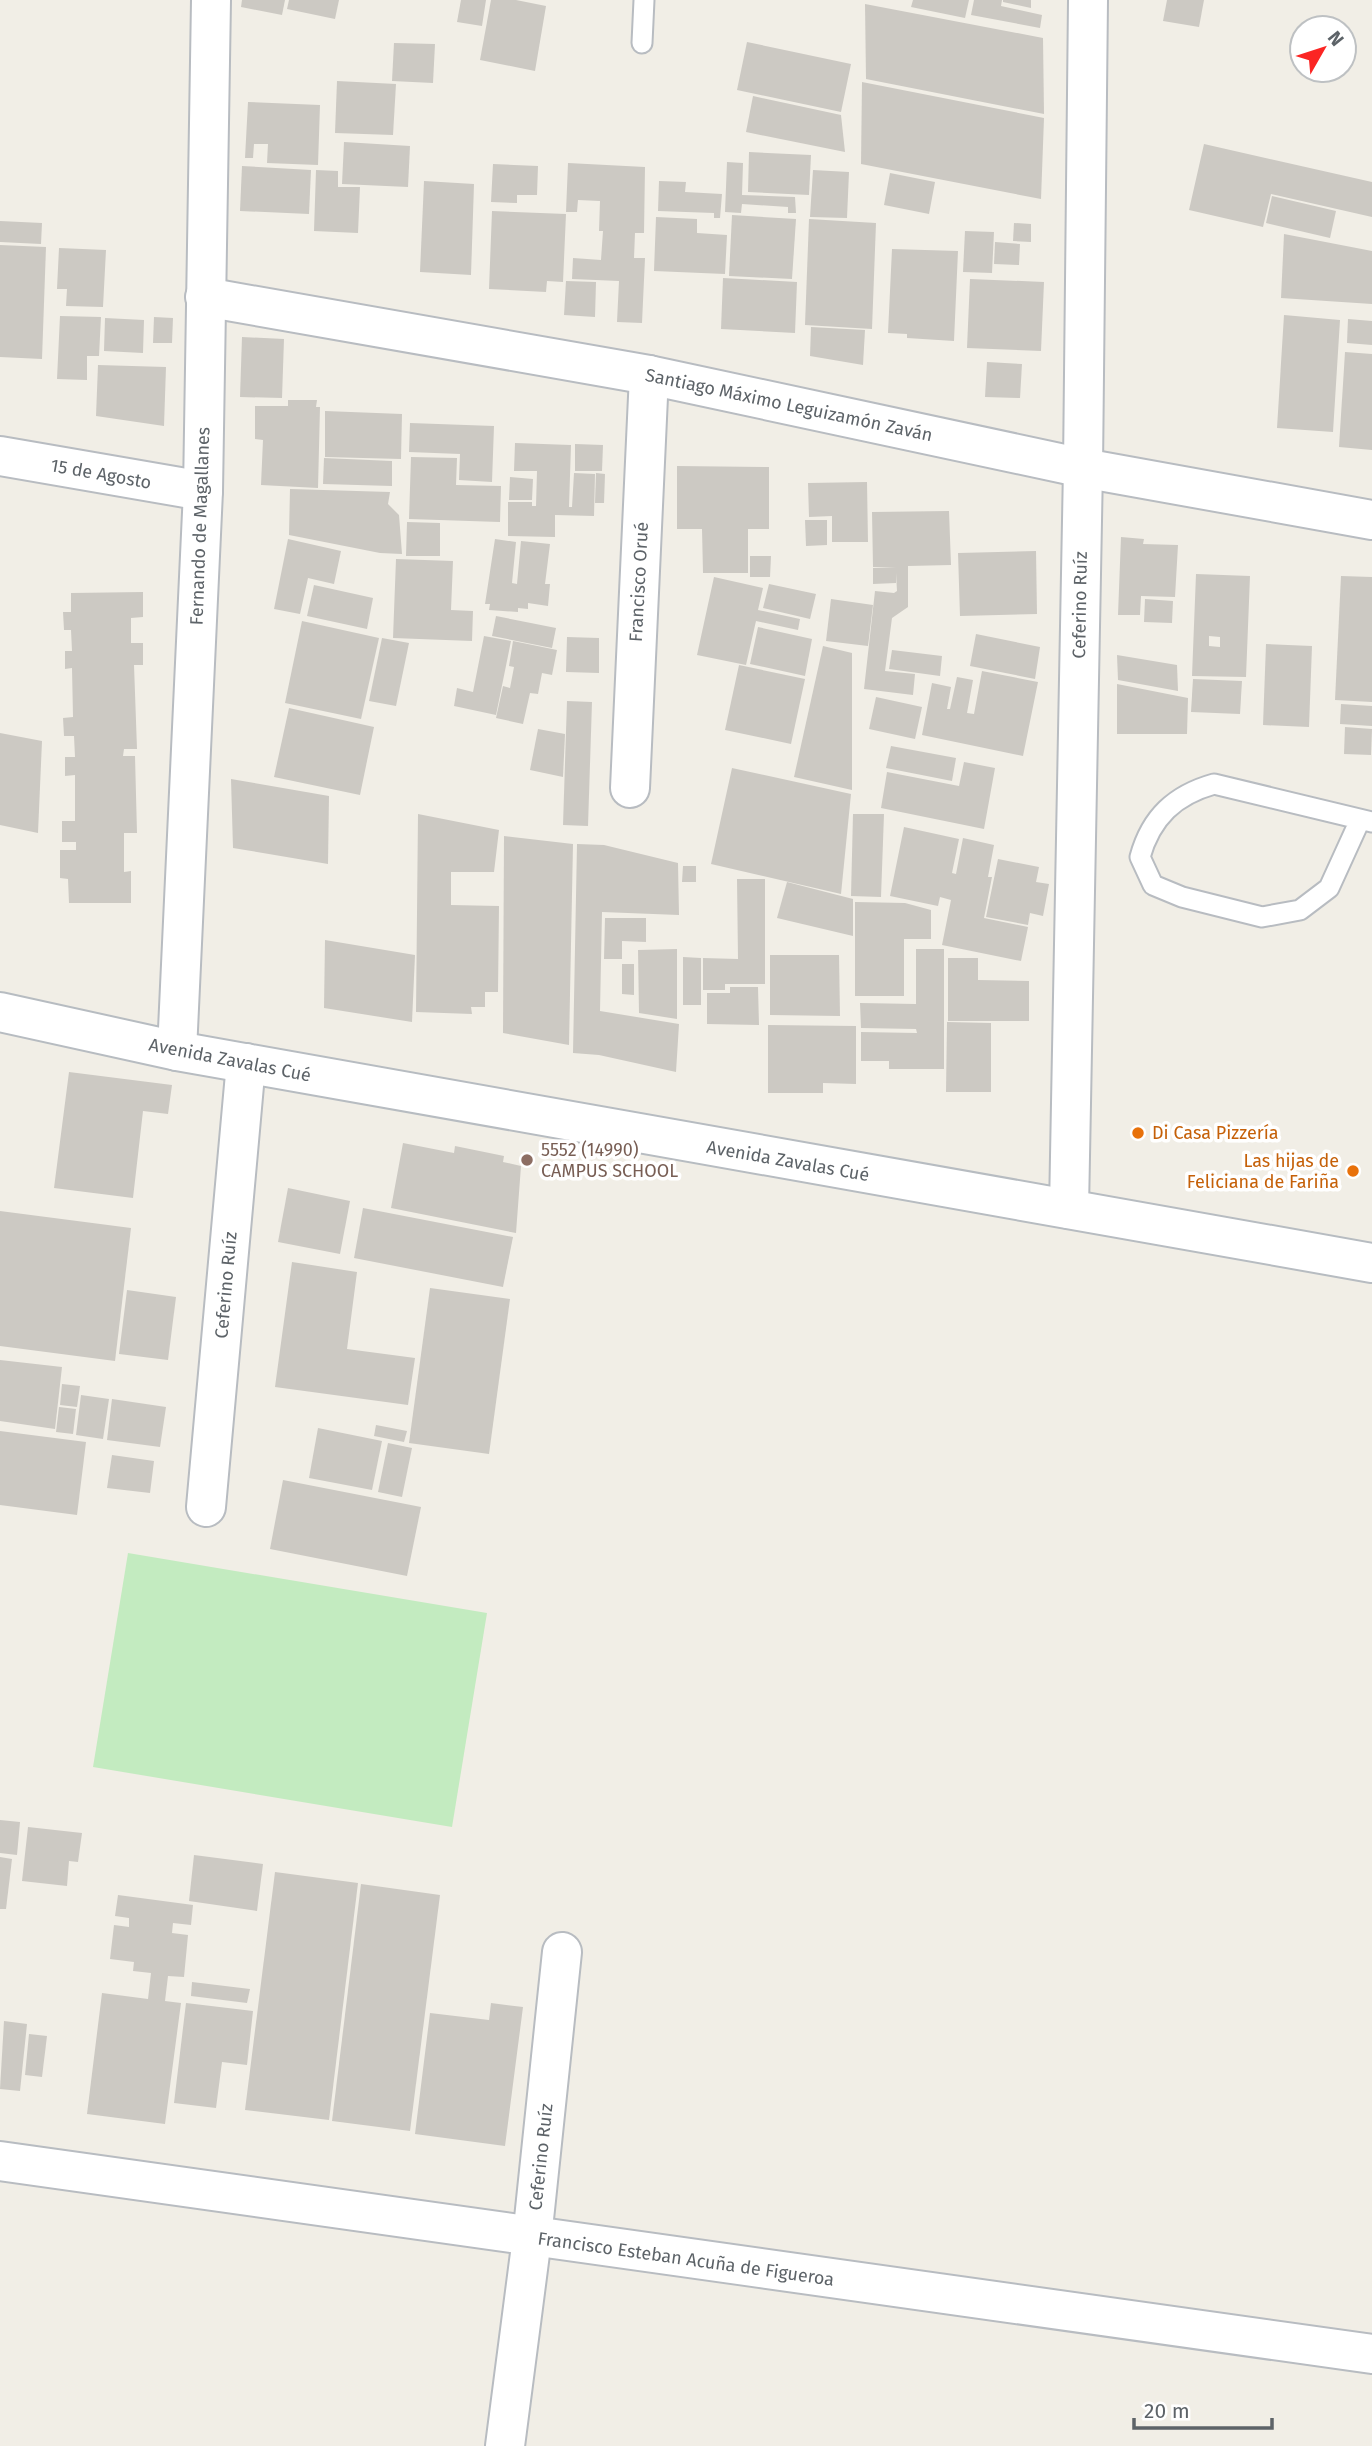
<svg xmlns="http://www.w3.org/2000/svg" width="1372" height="2446" viewBox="0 0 1372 2446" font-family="'Fira Sans',sans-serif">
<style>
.green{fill:#c3ebc0}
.building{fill:#ccc9c3;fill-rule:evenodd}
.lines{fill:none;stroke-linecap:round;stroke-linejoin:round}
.service-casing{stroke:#b8bcc1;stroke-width:23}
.minor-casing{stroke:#b8bcc1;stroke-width:42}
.secondary-casing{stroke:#b7bcc1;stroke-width:42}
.service{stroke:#fff;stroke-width:19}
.minor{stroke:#fff;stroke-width:38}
.secondary{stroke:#fff;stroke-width:38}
.food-dot{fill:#e8710a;stroke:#fff;stroke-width:2.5}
.education-dot{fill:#8d6e63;stroke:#fff;stroke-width:2.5}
.labels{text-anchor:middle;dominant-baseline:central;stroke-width:7;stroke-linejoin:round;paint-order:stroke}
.street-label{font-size:18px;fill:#5d6368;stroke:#fff}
.food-label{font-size:18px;fill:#c56008;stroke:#fff;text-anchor:start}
.education-label{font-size:18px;fill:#785e54;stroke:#fff;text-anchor:start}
</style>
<rect width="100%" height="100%" fill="#f1eee6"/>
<path class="green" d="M128 1553 487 1613 452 1827 93 1767Z"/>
<g class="building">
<path d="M242 0H285L282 15 241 7Z"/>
<path d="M289 0H339L335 19 287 9Z"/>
<path d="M461 0H486L482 26 457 22Z"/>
<path d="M491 0H516L546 6 535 71 480 60Z"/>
<path d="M913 0H969L965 18 911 7Z"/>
<path d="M974 0H1002L1001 6 1042 15 1040 28 971 15Z"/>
<path d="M1003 0H1031V8L1003 2Z"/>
<path d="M1167 0H1204L1199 27 1163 21Z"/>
<path d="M865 4 1043 38 1044 114 866 79Z"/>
<path d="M747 42 851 64 841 112 737 90Z"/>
<path d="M394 43 435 44 433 83 392 81Z"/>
<path d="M337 81 396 84 393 135 335 133Z"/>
<path d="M862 82 1044 118 1041 199 861 164Z"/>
<path d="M753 96 841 115 845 152 746 132Z"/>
<path d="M248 102 320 105 318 165 267 163 268 144H254L253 158H245Z"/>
<path d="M344 142 410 146 408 187 342 184Z"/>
<path d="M1204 144 1372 182V217L1271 194 1263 227 1189 210Z"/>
<path d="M749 152 811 155 809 195 748 192Z"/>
<path d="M727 162 743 163 742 195 795 197 796 213H788V207L742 204 741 213 725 212Z"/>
<path d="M568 163 645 167 644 233H635L634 258H645L642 323 617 322 619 281 572 279 573 258 601 260 603 231H599L600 201 578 200 577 212H566Z"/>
<path d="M493 164 538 166 537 195H517V203L491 202Z"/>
<path d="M242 166 311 170 309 214 240 211Z"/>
<path d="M316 170 338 171V187H360L358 233 314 231Z"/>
<path d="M813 170 849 172 847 218 810 217Z"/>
<path d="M890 173 935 182 929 214 884 205Z"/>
<path d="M424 181 474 184 471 275 420 272Z"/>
<path d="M659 181 686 182 685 192 722 194 720 218H714V213L658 211Z"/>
<path d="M1272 196 1336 211 1330 238 1266 223Z"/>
<path d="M492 211 566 214 563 282 547 281 546 292 489 289Z"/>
<path d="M732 215 796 219 792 279 729 276Z"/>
<path d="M656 217 697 219V233L727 235 725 274 654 271Z"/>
<path d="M809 219 876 223 872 329 805 325Z"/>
<path d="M0 221 42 223 41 244 0 242Z"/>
<path d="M1014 223 1031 224V242L1013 241Z"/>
<path d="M965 231 994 232 992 273 963 272Z"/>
<path d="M1284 234 1372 251V304L1281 298Z"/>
<path d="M995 242 1020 244 1019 265 994 264Z"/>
<path d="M0 245 46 247 42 359 0 357Z"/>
<path d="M59 248 106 250 103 307 66 306 67 289H57Z"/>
<path d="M892 249 958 251 954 341 907 338V334L888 333Z"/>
<path d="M723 278 797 282 795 333 721 329Z"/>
<path d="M970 279 1044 282 1041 351 967 348Z"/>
<path d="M566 281 596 282 595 317 564 315Z"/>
<path d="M1284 315 1340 320 1333 432 1277 428Z"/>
<path d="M60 316 101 317 99 356H87V380L57 379Z"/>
<path d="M154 317 173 318 172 343H153Z"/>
<path d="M105 318 144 320 143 353 104 351Z"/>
<path d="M1348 319 1372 321V345L1347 343Z"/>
<path d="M811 327 865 330 863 365 810 356Z"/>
<path d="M242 337 284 339 282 398 240 397Z"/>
<path d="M1345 352 1372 354V450L1339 447Z"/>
<path d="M987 362 1022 364 1020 398 985 397Z"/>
<path d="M98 365 166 367 164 426 96 416Z"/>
<path d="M288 400H317L316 407H320L318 488 261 485 263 440 255 439V406H288Z"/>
<path d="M325 411 402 414 401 459 325 457Z"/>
<path d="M410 423 494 426 492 482 459 480 460 454 409 452Z"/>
<path d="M515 443 571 445 569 507H572L574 473 595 474 594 516 555 515V537L508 536V502H532V506H536L537 471H514Z"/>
<path d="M575 444 603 445 602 471H575Z"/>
<path d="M411 457 457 458 456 485 501 486 500 522 409 519Z"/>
<path d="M324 458 392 461V486L323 484Z"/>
<path d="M677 466 769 467V529H748V573H703L702 529H677Z"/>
<path d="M596 473 605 474 604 503H595Z"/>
<path d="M510 477 533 479 532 500H509Z"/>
<path d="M867 482 868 542H832V516L809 517 808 483Z"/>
<path d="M290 489 390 492 388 504 399 515 402 554 380 553 289 535Z"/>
<path d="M949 511 951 565 908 566V607L892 618 885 671 915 674 913 695 864 689 875 591 894 593 897 591 896 573V583L873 584V568H896L873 567 872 512Z"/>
<path d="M805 520H827V545L806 546Z"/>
<path d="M407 522 440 523V556H406Z"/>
<path d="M1121 537 1144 539 1143 544 1178 545 1175 597 1141 596 1140 615H1118Z"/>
<path d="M288 539 341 551 334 584 308 578 300 614 274 609Z"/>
<path d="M495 539 516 542 512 583 517 584 521 541 550 544 545 584H550L548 606 528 603V609L518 608V612L489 610 490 604H485Z"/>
<path d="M1036 551 1037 614 960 616 958 553Z"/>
<path d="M750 556H771L770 577H750Z"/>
<path d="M396 559 453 561 451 610 473 611 472 641 393 638Z"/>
<path d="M1196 574 1250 576 1246 677 1192 676ZM1209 636 1220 637V647L1209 646Z"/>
<path d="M1341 576 1372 577V702L1335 700Z"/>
<path d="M714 577 763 588 758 610 800 619 798 630 756 621 746 665 697 655Z"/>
<path d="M769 584 816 594 810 619 763 608Z"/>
<path d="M314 585 373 598 367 629 307 616Z"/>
<path d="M143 592V617L131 618V643H143V665H134L137 749H124L123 756H135L137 833H124V872L131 871V903H69L68 879 60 878V850H76V842H62V821H75V775L65 776V757H75L74 736H64L63 718 73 717 72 668 65 669V651H72L71 630H64L63 612H71V593Z"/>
<path d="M831 599 873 605 868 646 826 641Z"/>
<path d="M1145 599 1173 601 1172 623 1144 622Z"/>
<path d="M496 616 556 628 552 648 492 636Z"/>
<path d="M302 621 379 638 361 719 285 703Z"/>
<path d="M758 627 812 639 805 676 750 664Z"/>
<path d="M976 634 1040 647 1035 679 970 666Z"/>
<path d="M484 636 511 641 496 715 454 706 457 688 473 692Z"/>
<path d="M567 637 599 638V673L566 672Z"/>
<path d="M382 638 409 643 396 706 369 701Z"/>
<path d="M513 641 557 650 552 675 542 673 538 694 530 693 523 724 496 718 503 686 510 688 514 667 509 666Z"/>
<path d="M1266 644 1312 646 1309 727 1263 725Z"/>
<path d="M823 646 852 653V790L794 777Z"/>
<path d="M892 650 942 656 940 676 889 669Z"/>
<path d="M1117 655 1177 665 1178 691 1118 680Z"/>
<path d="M739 665 805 679 791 744 725 730Z"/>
<path d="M982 671 1038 682 1023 756 922 735 932 683 951 687 947 709H950L957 677 973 680 967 713 974 714Z"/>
<path d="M1193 679 1242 681 1240 714 1191 712Z"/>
<path d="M1117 684 1188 698 1187 734H1117Z"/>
<path d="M876 697 922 707 915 739 869 729Z"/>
<path d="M567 701 592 702 588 826 563 825Z"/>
<path d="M1341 704 1372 706V726L1340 724Z"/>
<path d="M289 708 374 727 360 795 274 777Z"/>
<path d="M1345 727 1372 729 1371 755 1344 754Z"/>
<path d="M538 729 565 734 563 777 530 770Z"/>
<path d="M0 733 42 741 38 833 0 825Z"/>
<path d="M891 746 956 758 952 781 886 768Z"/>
<path d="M964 762 995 768 984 829 881 808 887 772 959 786Z"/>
<path d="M732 768 851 794 841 894 711 864Z"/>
<path d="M231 779 329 796 328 864 233 848Z"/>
<path d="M418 814 499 830 494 872H451V905L499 906 498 992H485V1007H471L472 1014 416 1012Z"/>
<path d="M853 814H884L881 897 851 896Z"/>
<path d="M904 827 959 839 952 873 956 874 963 838 994 845 988 877H992L984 918 1028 927 1021 961 942 945 951 900 940 897 938 906 890 896Z"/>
<path d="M504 836 573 844 569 1045 503 1033Z"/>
<path d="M577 844 604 845 678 863 679 915 602 912 600 1011 679 1024 676 1072 599 1055 573 1053Z"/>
<path d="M998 859 1039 867 1036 882 1049 884 1043 916 1030 913 1028 925 986 917Z"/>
<path d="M683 866H696V882H682Z"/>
<path d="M737 879H765V984H725V990H703V958L738 959Z"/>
<path d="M787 882 853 899V936L777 918Z"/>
<path d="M855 902 905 903 931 910V939H904V996H855Z"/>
<path d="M605 918H646V942L622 941V959H604Z"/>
<path d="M325 940 415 955 412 1022 324 1008Z"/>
<path d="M677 949V1019L639 1013 638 950Z"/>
<path d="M916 949H944V1069H889V1061H861V1032L917 1033 916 1029 861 1028 860 1003 916 1004Z"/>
<path d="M770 955H839L840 1016 770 1015Z"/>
<path d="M683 957 701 958V1005H683Z"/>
<path d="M948 958H978V980L1029 981V1021H948Z"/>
<path d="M622 964H634V995L622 994Z"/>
<path d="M730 987H758L759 1025 707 1024V993H730Z"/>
<path d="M947 1022 991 1023V1092H946Z"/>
<path d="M768 1025 856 1026V1084L823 1083V1093H768Z"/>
<path d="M69 1072 172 1085 168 1114 143 1111 133 1198 54 1188Z"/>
<path d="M403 1143 454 1153 455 1146 504 1156 503 1162 521 1166 516 1233 391 1208Z"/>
<path d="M288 1188 350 1201 340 1254 278 1242Z"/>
<path d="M363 1208 513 1237 503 1287 354 1258Z"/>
<path d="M0 1211 131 1228 115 1361 0 1346Z"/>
<path d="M292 1262 357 1272 347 1349 415 1358 408 1405 275 1387Z"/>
<path d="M430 1288 510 1299 489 1454 409 1443Z"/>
<path d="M127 1290 176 1297 168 1360 119 1354Z"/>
<path d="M0 1360 62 1367 55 1429 0 1421Z"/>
<path d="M62 1384 80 1386 77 1407 60 1405Z"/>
<path d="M81 1395 109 1399 103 1439 76 1435Z"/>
<path d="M112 1399 166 1407 160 1447 107 1440Z"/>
<path d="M59 1407 76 1409 73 1434 56 1432Z"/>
<path d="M376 1425 407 1431 404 1442 374 1436Z"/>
<path d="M318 1428 382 1441 372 1490 309 1478Z"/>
<path d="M0 1431 86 1442 77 1515 0 1505Z"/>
<path d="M388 1443 412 1448 402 1497 378 1492Z"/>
<path d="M112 1455 154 1461 150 1493 107 1488Z"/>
<path d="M283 1480 421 1507 407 1576 270 1549Z"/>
<path d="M0 1820 20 1822 17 1855 0 1853Z"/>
<path d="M28 1827 82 1833 78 1862 69 1861 67 1886 22 1881Z"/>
<path d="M194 1855 263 1864 257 1911 189 1901Z"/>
<path d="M0 1857 12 1859 6 1909H0Z"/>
<path d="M275 1872 358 1883 329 2120 245 2110Z"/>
<path d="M361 1884 440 1895 410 2131 332 2121Z"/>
<path d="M118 1895 193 1905 191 1925 173 1923 172 1933 188 1935 184 1977 168 1976 165 2001 181 2003 165 2124 87 2114 102 1993 148 1999 151 1973 133 1971 134 1962 110 1959 114 1925 129 1927V1918L115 1916Z"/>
<path d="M192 1982 250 1989 247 2003 191 1996Z"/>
<path d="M186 2003 253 2011 247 2065 222 2062 216 2108 174 2103Z"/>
<path d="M491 2003 523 2007 505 2146 415 2134 430 2013 489 2020Z"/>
<path d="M4 2021 27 2024 20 2091 0 2089Z"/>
<path d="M29 2034 47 2036 42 2077 25 2075Z"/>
</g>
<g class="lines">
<defs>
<g id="service">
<path d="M642 43 644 0"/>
<path d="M1360 820 1329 888 1300 910 1262 917 1182 897 1153 885 1140 857C1151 817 1175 795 1214 784L1372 822"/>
</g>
<g id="minor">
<path d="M205 297 649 375 1083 468 1372 520"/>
<path d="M0 456 203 491"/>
<path d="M630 788 649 375"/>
<path d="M177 1051 203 491 211 0"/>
<path d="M1069 1209 1083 468 1088 0"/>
<path d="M206 1507 246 1063"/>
<path d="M0 2161 1372 2354"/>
<path d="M505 2446 532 2238 562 1952"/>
</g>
<path id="secondary" d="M0 1012 177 1051 1372 1263"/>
</defs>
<use href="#service" class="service-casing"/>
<use href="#minor" class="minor-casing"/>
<use href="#secondary" class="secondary-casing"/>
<use href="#service" class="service"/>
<use href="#minor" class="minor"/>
<use href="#secondary" class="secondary"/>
</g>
<g class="food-dot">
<circle cx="1138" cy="1133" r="7"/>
<circle cx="1353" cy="1171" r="7"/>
</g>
<circle class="education-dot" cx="527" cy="1160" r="7"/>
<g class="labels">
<g class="street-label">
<text transform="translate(789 405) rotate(12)">Santiago Máximo Leguizamón Zaván</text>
<text transform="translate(101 474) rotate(10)">15 de Agosto</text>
<text transform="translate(200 526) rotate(-88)">Fernando de Magallanes</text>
<text transform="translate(639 582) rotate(-87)">Francisco Orué</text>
<text transform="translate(1080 605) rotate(-89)">Ceferino Ruíz</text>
<text transform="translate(230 1060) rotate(11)">Avenida Zavalas Cué</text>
<text transform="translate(788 1161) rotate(10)">Avenida Zavalas Cué</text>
<text transform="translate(226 1285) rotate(-85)">Ceferino Ruíz</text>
<text transform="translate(541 2157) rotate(-84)">Ceferino Ruíz</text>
<text transform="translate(686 2259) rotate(8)">Francisco Esteban Acuña de Figueroa</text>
</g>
<g class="food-label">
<text x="1152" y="1133">Di Casa Pizzería</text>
<text x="1339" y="1161" text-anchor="end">Las hijas de<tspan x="1339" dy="21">Feliciana de Fariña</tspan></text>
</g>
<g class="education-label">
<text x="541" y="1150">5552 (14990)<tspan x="541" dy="21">CAMPUS SCHOOL</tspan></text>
</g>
</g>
<g transform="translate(1323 49) rotate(51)"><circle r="33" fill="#ffffff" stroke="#bec1c3" stroke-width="2"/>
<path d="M0-5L12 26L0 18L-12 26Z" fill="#fb2523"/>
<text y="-10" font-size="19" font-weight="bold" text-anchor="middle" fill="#5d6368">N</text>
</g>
<path d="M1134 2418v10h138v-10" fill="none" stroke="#5d6368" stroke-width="3.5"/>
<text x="1144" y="2418" font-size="21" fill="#5d6368" stroke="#ffffff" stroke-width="5" paint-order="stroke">20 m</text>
</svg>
